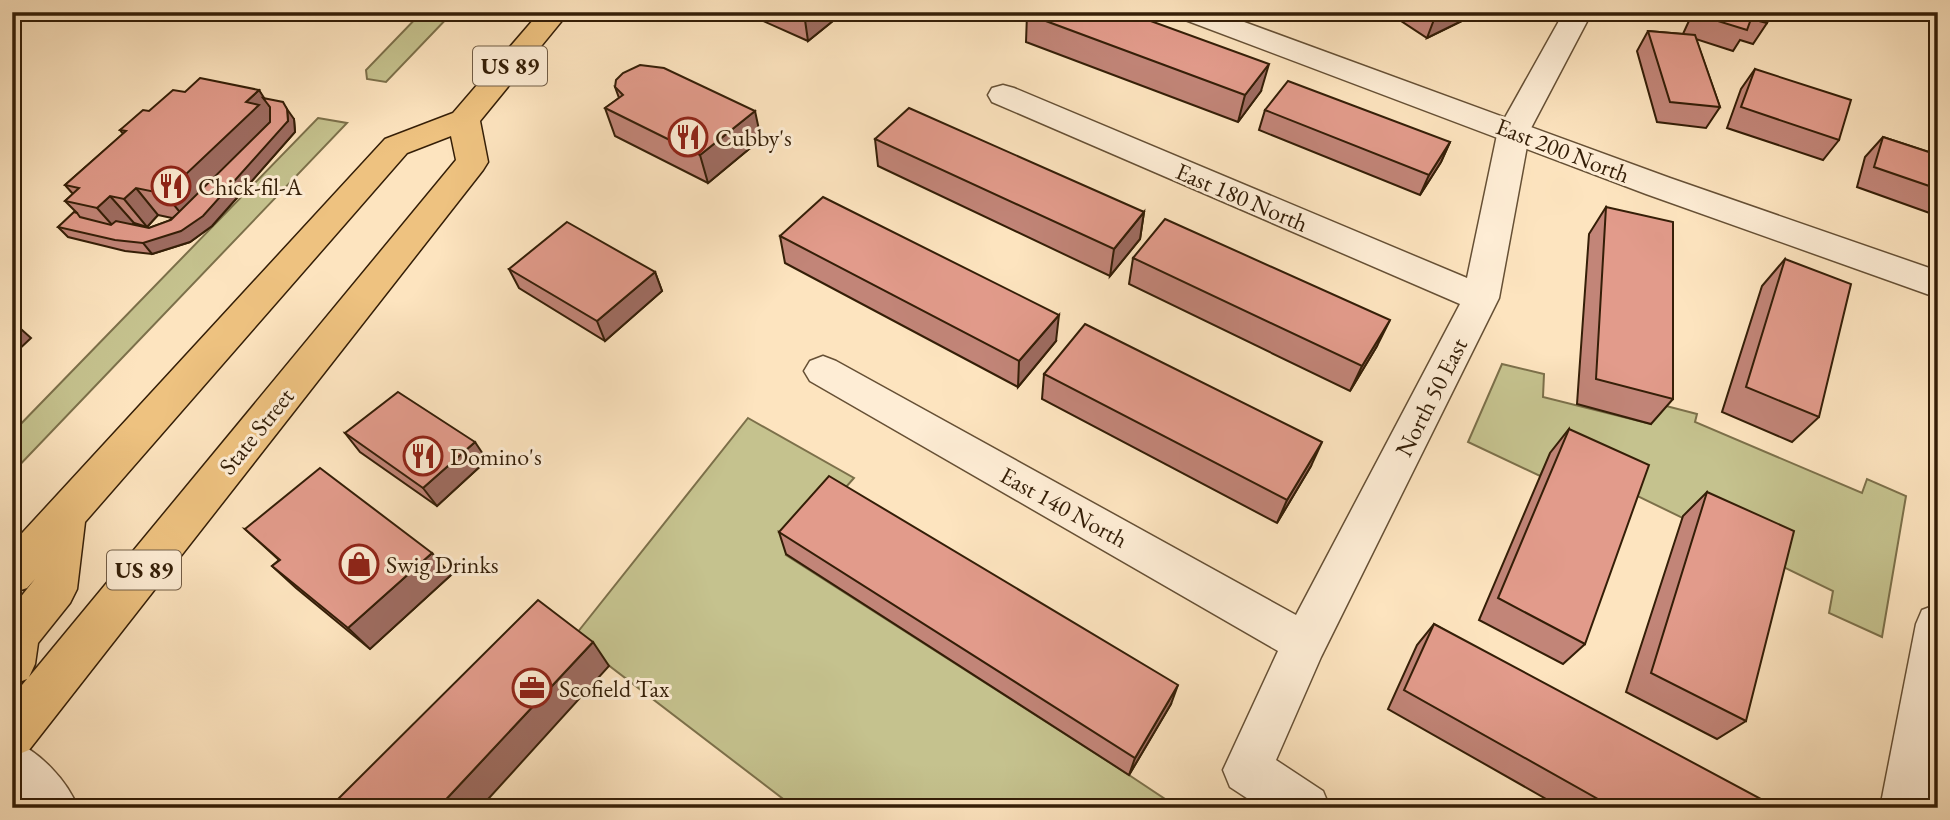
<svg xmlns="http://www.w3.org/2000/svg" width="1950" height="820" viewBox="0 0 1950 820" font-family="'EB Garamond',serif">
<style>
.green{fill:#c5c28e;stroke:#7c704a;stroke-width:2}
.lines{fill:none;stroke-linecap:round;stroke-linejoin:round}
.minor-casing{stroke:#665035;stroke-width:3}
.tertiary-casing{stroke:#665035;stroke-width:3}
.primary-casing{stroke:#341e07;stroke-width:3}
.minor{fill:#feedd5;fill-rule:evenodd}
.tertiary{fill:#feedd5;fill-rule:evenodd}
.primary{fill:#eec280;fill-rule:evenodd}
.wall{fill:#c28578;stroke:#341e07;stroke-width:2;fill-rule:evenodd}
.shaded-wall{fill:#9e6c61;stroke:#341e07;stroke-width:2}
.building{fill:#e29b8b;stroke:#341e07;stroke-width:2}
.labels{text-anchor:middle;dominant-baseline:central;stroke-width:6;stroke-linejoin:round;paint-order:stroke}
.shield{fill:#feedd5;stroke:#715c45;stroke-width:2}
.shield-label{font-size:23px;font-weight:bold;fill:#341e07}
.poi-label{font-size:24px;fill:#341e07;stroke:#feedd5;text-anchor:start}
.street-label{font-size:24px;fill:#341e07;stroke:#feedd5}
</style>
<rect width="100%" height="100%" fill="#fde4bf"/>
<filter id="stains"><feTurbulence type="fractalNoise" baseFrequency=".00286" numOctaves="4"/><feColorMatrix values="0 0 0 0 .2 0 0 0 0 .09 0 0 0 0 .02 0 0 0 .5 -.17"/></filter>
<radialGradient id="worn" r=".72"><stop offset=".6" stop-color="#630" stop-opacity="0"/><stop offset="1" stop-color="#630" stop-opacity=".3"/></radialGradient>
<g class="green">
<path d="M422 12H453L386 82 367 79 366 70Z"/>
<path d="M318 118 347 123 12 473V433Z"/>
<path d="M1502 364 1544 374 1543 397 1651 424V402L1697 414 1695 422 1862 493 1867 479 1906 496 1882 637 1829 613 1833 591 1551 454 1540 476 1468 442Z"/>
<path d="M748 418 854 478 786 555 1129 775 1174 805 1173 808H795L573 638Z"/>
</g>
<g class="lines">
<defs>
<g id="minor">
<path d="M1564 12H1592L1530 130 1499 298 1321 657 1276 760 1323 791 1330 808H1262L1230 787 1223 770 1278 651 810 381 804 371 810 361 823 356 836 361 1296 615 1460 304 992 102 988 95 992 88 1003 85 1014 88 1467 278 1498 130Z"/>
<path d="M1938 604V754L1928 808H1880L1916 624 1922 610Z"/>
</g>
<g id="tertiary">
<path d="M1176 12H1217L1670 178 1938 271V298L1646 194 1180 18Z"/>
<path d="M12 740C40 752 67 780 78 808H20L12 799Z"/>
</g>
<path id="primary" d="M540 12H569L480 121 488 162 483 170 29 750 12 757V697L27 679 12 685V608L35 579 27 588 12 593V544L385 139 453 113ZM451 136 456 160 29 677 35 664 38 643 70 603 77 589 85 522 407 153Z"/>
</defs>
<use href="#minor" class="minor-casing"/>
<use href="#tertiary" class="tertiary-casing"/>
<use href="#primary" class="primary-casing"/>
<use href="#minor" class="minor"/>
<use href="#tertiary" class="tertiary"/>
<use href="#primary" class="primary"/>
</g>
<g class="wall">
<path d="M743 12H844L808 41Z"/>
<path d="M1393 12H1480L1427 38 1392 15Z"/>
<path d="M1693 12H1771L1767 23 1753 44 1740 40 1733 51 1696 39 1720 107 1706 128 1657 122 1637 51 1648 31 1683 34Z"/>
<path d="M1027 14 1261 91 1238 122 1026 42Z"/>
<path d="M1755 69 1839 140 1823 160 1727 128 1741 89Z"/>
<path d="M615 87 761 139 708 183 615 136 605 108 619 98Z"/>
<path d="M259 90 263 98 294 119 295 132 212 226 190 242 152 254 125 251 68 237 58 227 77 213 65 201 73 194 65 185 123 134 120 130 185 92ZM158 215 172 218 171 220 149 228 133 224 134 223 147 227Z"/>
<path d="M1265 110 1450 142 1441 162 1420 195 1259 130Z"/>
<path d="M1883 137 1938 155V216L1857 187 1865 157Z"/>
<path d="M875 139 1144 212 1140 239 1110 276 878 166Z"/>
<path d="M1606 207 1673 399 1651 424 1577 404 1589 234Z"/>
<path d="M780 236 1056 341 1018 387 785 263Z"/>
<path d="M1133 258 1377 346 1350 391 1129 284Z"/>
<path d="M1785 259 1819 417 1792 442 1722 412 1762 286Z"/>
<path d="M509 269 655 272 662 291 605 341 519 288Z"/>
<path d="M1044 374 1311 466 1277 523 1042 399Z"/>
<path d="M1569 429 1585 644 1563 664 1479 620 1550 453Z"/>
<path d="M345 433 487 460 437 506 360 452Z"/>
<path d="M1707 492 1746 721 1717 739 1626 692 1683 516Z"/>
<path d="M245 529 451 575 370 649 296 588 272 566 279 560Z"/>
<path d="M779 532 1171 704 1129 775 786 554Z"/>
<path d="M1434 624 1759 808H1562L1388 709 1417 645Z"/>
</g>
<g class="shaded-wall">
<path d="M805 12H844L808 41 804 13Z"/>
<path d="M1446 12H1480L1427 38 1435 17Z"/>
<path d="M1269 64 1261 91 1238 122 1245 95Z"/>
<path d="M259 90 277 118 187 221 165 194 246 102Z"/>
<path d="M287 109 294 119 295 132 212 226 190 242 152 254 143 243 288 121Z"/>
<path d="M755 111 761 139 708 183 700 155Z"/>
<path d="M1450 142 1441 162 1420 195 1429 175Z"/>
<path d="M136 188 158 215 147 227 124 199Z"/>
<path d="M110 196 134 223 121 235 97 208Z"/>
<path d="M1144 212 1140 239 1110 276 1114 249Z"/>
<path d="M655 272 662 291 605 341 597 321Z"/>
<path d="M1059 315 1056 341 1018 387 1019 361Z"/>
<path d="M1390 320 1377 346 1350 391 1362 366Z"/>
<path d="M12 321 31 338 12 356Z"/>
<path d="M475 442 487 460 437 506 423 488Z"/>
<path d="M1322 442 1311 466 1277 523 1287 500Z"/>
<path d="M432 553 451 575 370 649 348 628Z"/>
<path d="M593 642 609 666 480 808H438Z"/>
<path d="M1178 685 1171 704 1129 775 1135 758Z"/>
</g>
<g class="building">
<path d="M1029 12H1126L1269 64 1245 95 1027 14Z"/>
<path d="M1427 12H1446L1435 17Z"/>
<path d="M1696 12H1771L1767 23 1751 19 1747 30 1695 14Z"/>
<path d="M1648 31 1695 35 1720 107 1670 102Z"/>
<path d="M640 65 664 68 755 111 700 155 605 108 623 95 615 87 616 80 623 73Z"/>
<path d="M1755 69 1851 100 1839 140 1741 107Z"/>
<path d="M200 78 259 90 246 102 259 105 165 194 136 188 124 199 110 196 97 208 65 201 79 188 65 185 126 131 120 130 143 110 149 111 173 90 185 92Z"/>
<path d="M1288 81 1450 142 1429 175 1265 110Z"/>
<path d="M263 98 283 102 287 109 288 121 203 216 181 231 143 243 115 240 58 227 74 212 77 213 80 217 111 225 116 221 149 228 171 220 270 122V107Z"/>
<path d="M909 108 1144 212 1114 249 875 139Z"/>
<path d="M1883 137 1938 155V189L1874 167Z"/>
<path d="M823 197 1059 315 1019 361 780 236Z"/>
<path d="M1606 207 1673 222V399L1596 379Z"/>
<path d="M1165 219 1390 320 1362 366 1133 258Z"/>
<path d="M567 222 655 272 597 321 509 269Z"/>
<path d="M1785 259 1851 284 1819 417 1746 387Z"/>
<path d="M1085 324 1322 442 1287 500 1044 374Z"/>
<path d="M398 392 475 442 423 488 345 433Z"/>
<path d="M1569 429 1649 465 1585 644 1498 598Z"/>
<path d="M320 468 432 553 348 628 272 566 280 560 245 529Z"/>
<path d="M829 476 1178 685 1135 758 779 532Z"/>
<path d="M1707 492 1794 531 1746 721 1651 673Z"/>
<path d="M538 600 593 642 438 808H329Z"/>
<path d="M1434 624 1761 799 1759 808H1614L1404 690Z"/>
</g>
<defs>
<symbol id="restaurant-ring" viewBox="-11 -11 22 22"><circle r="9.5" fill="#feedd5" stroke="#8f2418" stroke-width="1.5"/><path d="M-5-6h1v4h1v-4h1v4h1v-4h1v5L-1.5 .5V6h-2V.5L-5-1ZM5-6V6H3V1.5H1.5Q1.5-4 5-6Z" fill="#8f2418"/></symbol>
<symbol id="shop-ring" viewBox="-11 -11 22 22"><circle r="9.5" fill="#feedd5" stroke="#8f2418" stroke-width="1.5"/><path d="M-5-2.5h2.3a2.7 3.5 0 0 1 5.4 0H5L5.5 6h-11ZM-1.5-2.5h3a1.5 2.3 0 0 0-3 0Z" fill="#8f2418"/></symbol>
<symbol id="office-ring" viewBox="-11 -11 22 22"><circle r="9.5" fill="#feedd5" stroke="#8f2418" stroke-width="1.5"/><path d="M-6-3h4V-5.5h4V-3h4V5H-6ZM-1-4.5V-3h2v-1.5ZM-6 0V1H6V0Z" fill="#8f2418"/></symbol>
</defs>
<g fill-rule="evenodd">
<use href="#restaurant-ring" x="666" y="115" width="44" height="44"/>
<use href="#restaurant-ring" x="149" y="164" width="44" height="44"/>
<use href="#restaurant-ring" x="401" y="434" width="44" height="44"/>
<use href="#shop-ring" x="337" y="542" width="44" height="44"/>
<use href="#office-ring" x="510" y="666" width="44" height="44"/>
</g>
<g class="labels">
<g class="shield">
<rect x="473" y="46.5" width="74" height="39" rx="5"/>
<rect x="107" y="550.5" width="74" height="39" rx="5"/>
</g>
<g class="shield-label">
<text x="510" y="66">US 89</text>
<text x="144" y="570">US 89</text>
</g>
<g class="poi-label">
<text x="715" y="137">Cubby's</text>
<text x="198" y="186">Chick-fil-A</text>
<text x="450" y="456">Domino's</text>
<text x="386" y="564">Swig Drinks</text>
<text x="559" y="688">Scofield Tax</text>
</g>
<g class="street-label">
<text transform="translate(1563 150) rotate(21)">East 200 North</text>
<text transform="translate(1242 197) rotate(23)">East 180 North</text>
<text transform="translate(1431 397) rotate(-63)">North 50 East</text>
<text transform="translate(256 431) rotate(-51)">State Street</text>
<text transform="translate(1064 507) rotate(29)">East 140 North</text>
</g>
</g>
<rect width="1950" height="820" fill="none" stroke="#fde4bf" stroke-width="42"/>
<rect x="14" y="14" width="1922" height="792" fill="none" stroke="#341e07" stroke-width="3.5"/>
<rect x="21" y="21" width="1908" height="778" fill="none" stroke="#341e07" stroke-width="2"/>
<rect width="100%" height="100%" filter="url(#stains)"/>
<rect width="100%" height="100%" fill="url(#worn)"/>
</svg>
